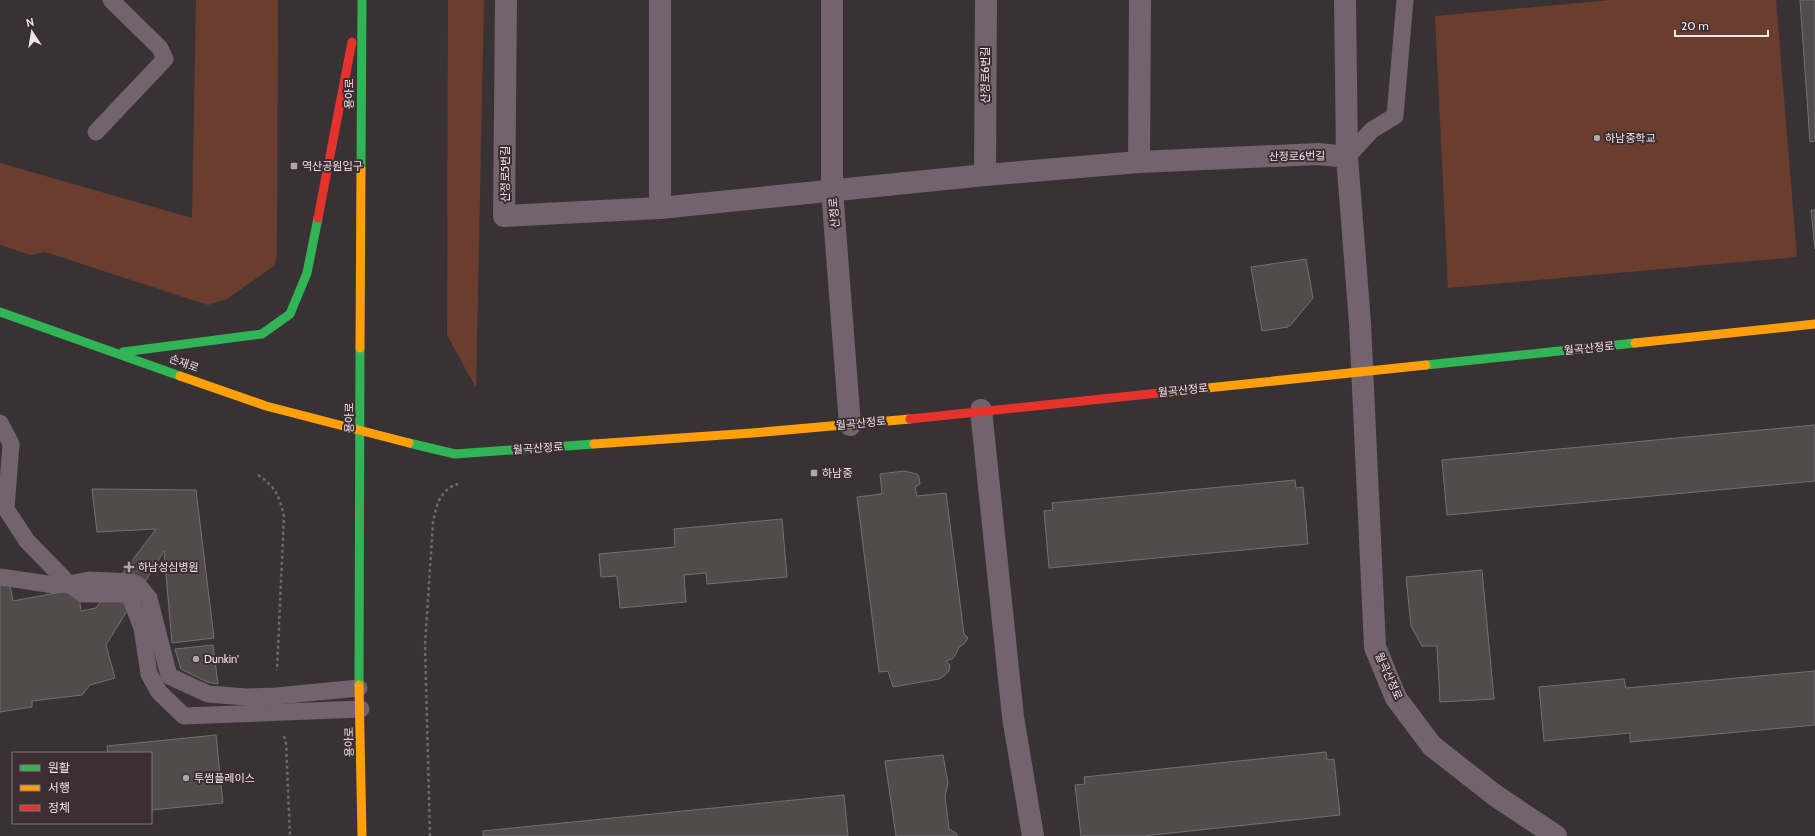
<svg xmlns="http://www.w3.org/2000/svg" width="1815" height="836" viewBox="0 0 1815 836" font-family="Cabin,'Noto Sans KR',sans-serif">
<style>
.green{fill:#6b3d2f}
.building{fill:#514b4c;stroke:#756f70}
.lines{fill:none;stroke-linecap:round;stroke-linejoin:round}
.path{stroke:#72676e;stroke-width:2.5;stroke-dasharray:3 3;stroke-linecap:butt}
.lane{stroke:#72636e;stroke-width:17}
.street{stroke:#72636e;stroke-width:22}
.fast{stroke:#30b455;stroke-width:9}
.slow{stroke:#ff9f0a;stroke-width:9}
.jam{stroke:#e5322d;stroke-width:9}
.poi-dot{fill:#aea6a8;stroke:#3c2e33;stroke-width:1.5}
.labels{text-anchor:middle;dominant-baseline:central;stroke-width:4;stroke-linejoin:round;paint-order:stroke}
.street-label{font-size:11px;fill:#eee5e7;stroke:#3c2e33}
.poi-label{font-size:11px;fill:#eee5e7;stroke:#3c2e33;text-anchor:start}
</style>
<rect width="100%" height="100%" fill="#383234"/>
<g class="green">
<path d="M196 0H278L277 252 275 265 227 299 208 305 45 252 30 255 0 245V163L192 218Z"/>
<path d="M448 0H484L476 388 447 335Z"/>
<path d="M1611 0H1776L1797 257 1448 288 1435 16Z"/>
</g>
<g class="building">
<path d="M1800 0H1815V141L1810 142Z"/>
<path d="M1811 210H1815V249Z"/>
<path d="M1306 259 1313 298 1290 326 1288 325V327L1262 331 1251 267Z"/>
<path d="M1815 425V481L1447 515 1442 460Z"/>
<path d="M904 471 917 474 919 477 920 484 915 487 917 496 946 493 964 634 968 638 964 644 959 647 956 654 952 659 946 661 950 665 949 671 944 676 939 679 893 687 888 671 879 672 857 497 882 494 880 474Z"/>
<path d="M1295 480 1296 488 1303 487 1308 544 1049 568 1044 511 1053 510 1052 503Z"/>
<path d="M92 489 196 490 214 638 172 643 164 551 106 645 115 678 90 685 82 695 32 701V707L0 712V581L9 580 13 601 78 589 81 611 96 608 156 529 97 532Z"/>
<path d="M782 519 787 577 707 584 706 573 684 575 686 602 620 608 617 576 601 577 599 554 675 547 674 529Z"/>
<path d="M1482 570 1494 699 1440 702 1437 646H1422L1411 626 1406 577Z"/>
<path d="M213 645 218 684 207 682 181 669 175 649Z"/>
<path d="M1815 671V725L1630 742V733L1544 741 1539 687 1624 679 1626 688Z"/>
<path d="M216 735 223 803 151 810V753H108L107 746Z"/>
<path d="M1326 752 1327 760 1334 759 1340 815 1143 836H1081L1075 785 1085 784 1084 777Z"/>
<path d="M943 755 948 783 945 796 949 829 956 833 957 836H896L885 761Z"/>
<path d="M844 795 848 836H483V831Z"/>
</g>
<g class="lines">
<g class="path">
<path d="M258 475C276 487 279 496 284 516L277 670"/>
<path d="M284 736 286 743 290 836"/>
<path d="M430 836 425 645 433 523C436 506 440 489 458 484"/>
</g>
<g class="lane">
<path d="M96 132 165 59 160 48 111 0"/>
<path d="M1347 157 1372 130 1395 116 1405 0"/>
<path d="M0 423 11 444 6 509 27 541 69 584 89 580 132 582 138 585 149 598 169 676 208 694 246 697 276 696 359 688"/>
<path d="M0 577 54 585 69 584 83 594H129L142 628 149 674 159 692 184 716 361 709"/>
</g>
<g class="street">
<path d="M506 0 504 216 660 208 985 175 1139 162 1318 154 1347 157"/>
<path d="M660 0V208"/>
<path d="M832 0V190L850 425"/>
<path d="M1345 0 1347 157 1360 323 1375 647 1396 698 1432 746 1496 796 1556 836"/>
<path d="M1139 162 1140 0"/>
<path d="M985 175 986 0"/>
<path d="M981 410 1013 717 1033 836"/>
</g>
<g class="fast">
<path d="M361 169 362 0"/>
<path d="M0 312 180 376"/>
<path d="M123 352 262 334 290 314 307 273 318 218"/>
<path d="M1426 365 1635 343"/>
<path d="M409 443 455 454 594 444"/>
<path d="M359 685 360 348"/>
</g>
<g class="slow">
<path d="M1635 343 1815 324"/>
<path d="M360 348 361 169"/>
<path d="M180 376 266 406 409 443"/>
<path d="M1159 393 1426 365"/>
<path d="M594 444 752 433 910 419"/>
<path d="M359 685 362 836"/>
</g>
<g class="jam">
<path d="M318 218 352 42"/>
<path d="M910 419 1159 393"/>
</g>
</g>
<g class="poi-dot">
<circle cx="1597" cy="138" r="4"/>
<rect x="290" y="162" width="8" height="8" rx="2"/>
<rect x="810" y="469" width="8" height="8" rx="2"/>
<path d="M127 561h4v4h4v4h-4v4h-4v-4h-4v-4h4z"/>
<circle cx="196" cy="659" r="4"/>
<circle cx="186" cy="778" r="4"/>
</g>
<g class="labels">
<g class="street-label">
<text transform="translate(985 75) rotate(-90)">산정로6번길</text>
<text transform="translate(349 94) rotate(-90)">용아로</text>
<text transform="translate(1297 156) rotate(-1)">산정로6번길</text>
<text transform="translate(505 174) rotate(-90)">산정로5번길</text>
<text transform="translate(834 213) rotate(-95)">산정로</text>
<text transform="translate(1589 348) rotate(-6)">월곡산정로</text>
<text transform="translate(184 363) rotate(20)">손재로</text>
<text transform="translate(1183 390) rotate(-6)">월곡산정로</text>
<text transform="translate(349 418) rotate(-90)">용아로</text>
<text transform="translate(861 423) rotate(-6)">월곡산정로</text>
<text transform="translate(538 448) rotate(-4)">월곡산정로</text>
<text transform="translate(1389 676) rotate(66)">월곡산정로</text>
<text transform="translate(349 742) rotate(-91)">용아로</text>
</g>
<g class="poi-label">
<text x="1605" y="138">하남중학교</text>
<text x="302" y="166">역산공원입구</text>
<text x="822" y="473">하남중</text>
<text x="138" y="567">하남성심병원</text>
<text x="204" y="659">Dunkin'</text>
<text x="194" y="778">투썸플레이스</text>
</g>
</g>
<rect x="12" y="752" width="140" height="72" fill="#3c2e33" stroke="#83777b"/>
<rect x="20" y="765" width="20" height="6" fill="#30b455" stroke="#83777b"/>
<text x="48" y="772" font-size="12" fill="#eee5e7">원활</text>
<rect x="20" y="785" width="20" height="6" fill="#ff9f0a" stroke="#83777b"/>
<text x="48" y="792" font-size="12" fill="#eee5e7">서행</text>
<rect x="20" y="805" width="20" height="6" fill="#e5322d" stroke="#83777b"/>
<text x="48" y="812" font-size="12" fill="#eee5e7">정체</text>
<g transform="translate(32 32) rotate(348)" stroke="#3c2e33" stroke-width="3" paint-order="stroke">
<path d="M0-3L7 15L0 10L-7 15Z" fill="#eee5e7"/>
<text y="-6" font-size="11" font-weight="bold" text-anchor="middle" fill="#eee5e7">N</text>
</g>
<path d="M1675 30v6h93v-6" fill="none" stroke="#eee5e7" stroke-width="2"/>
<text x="1681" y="30" font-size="12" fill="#eee5e7" stroke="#3c2e33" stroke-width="3" paint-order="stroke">20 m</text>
</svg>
